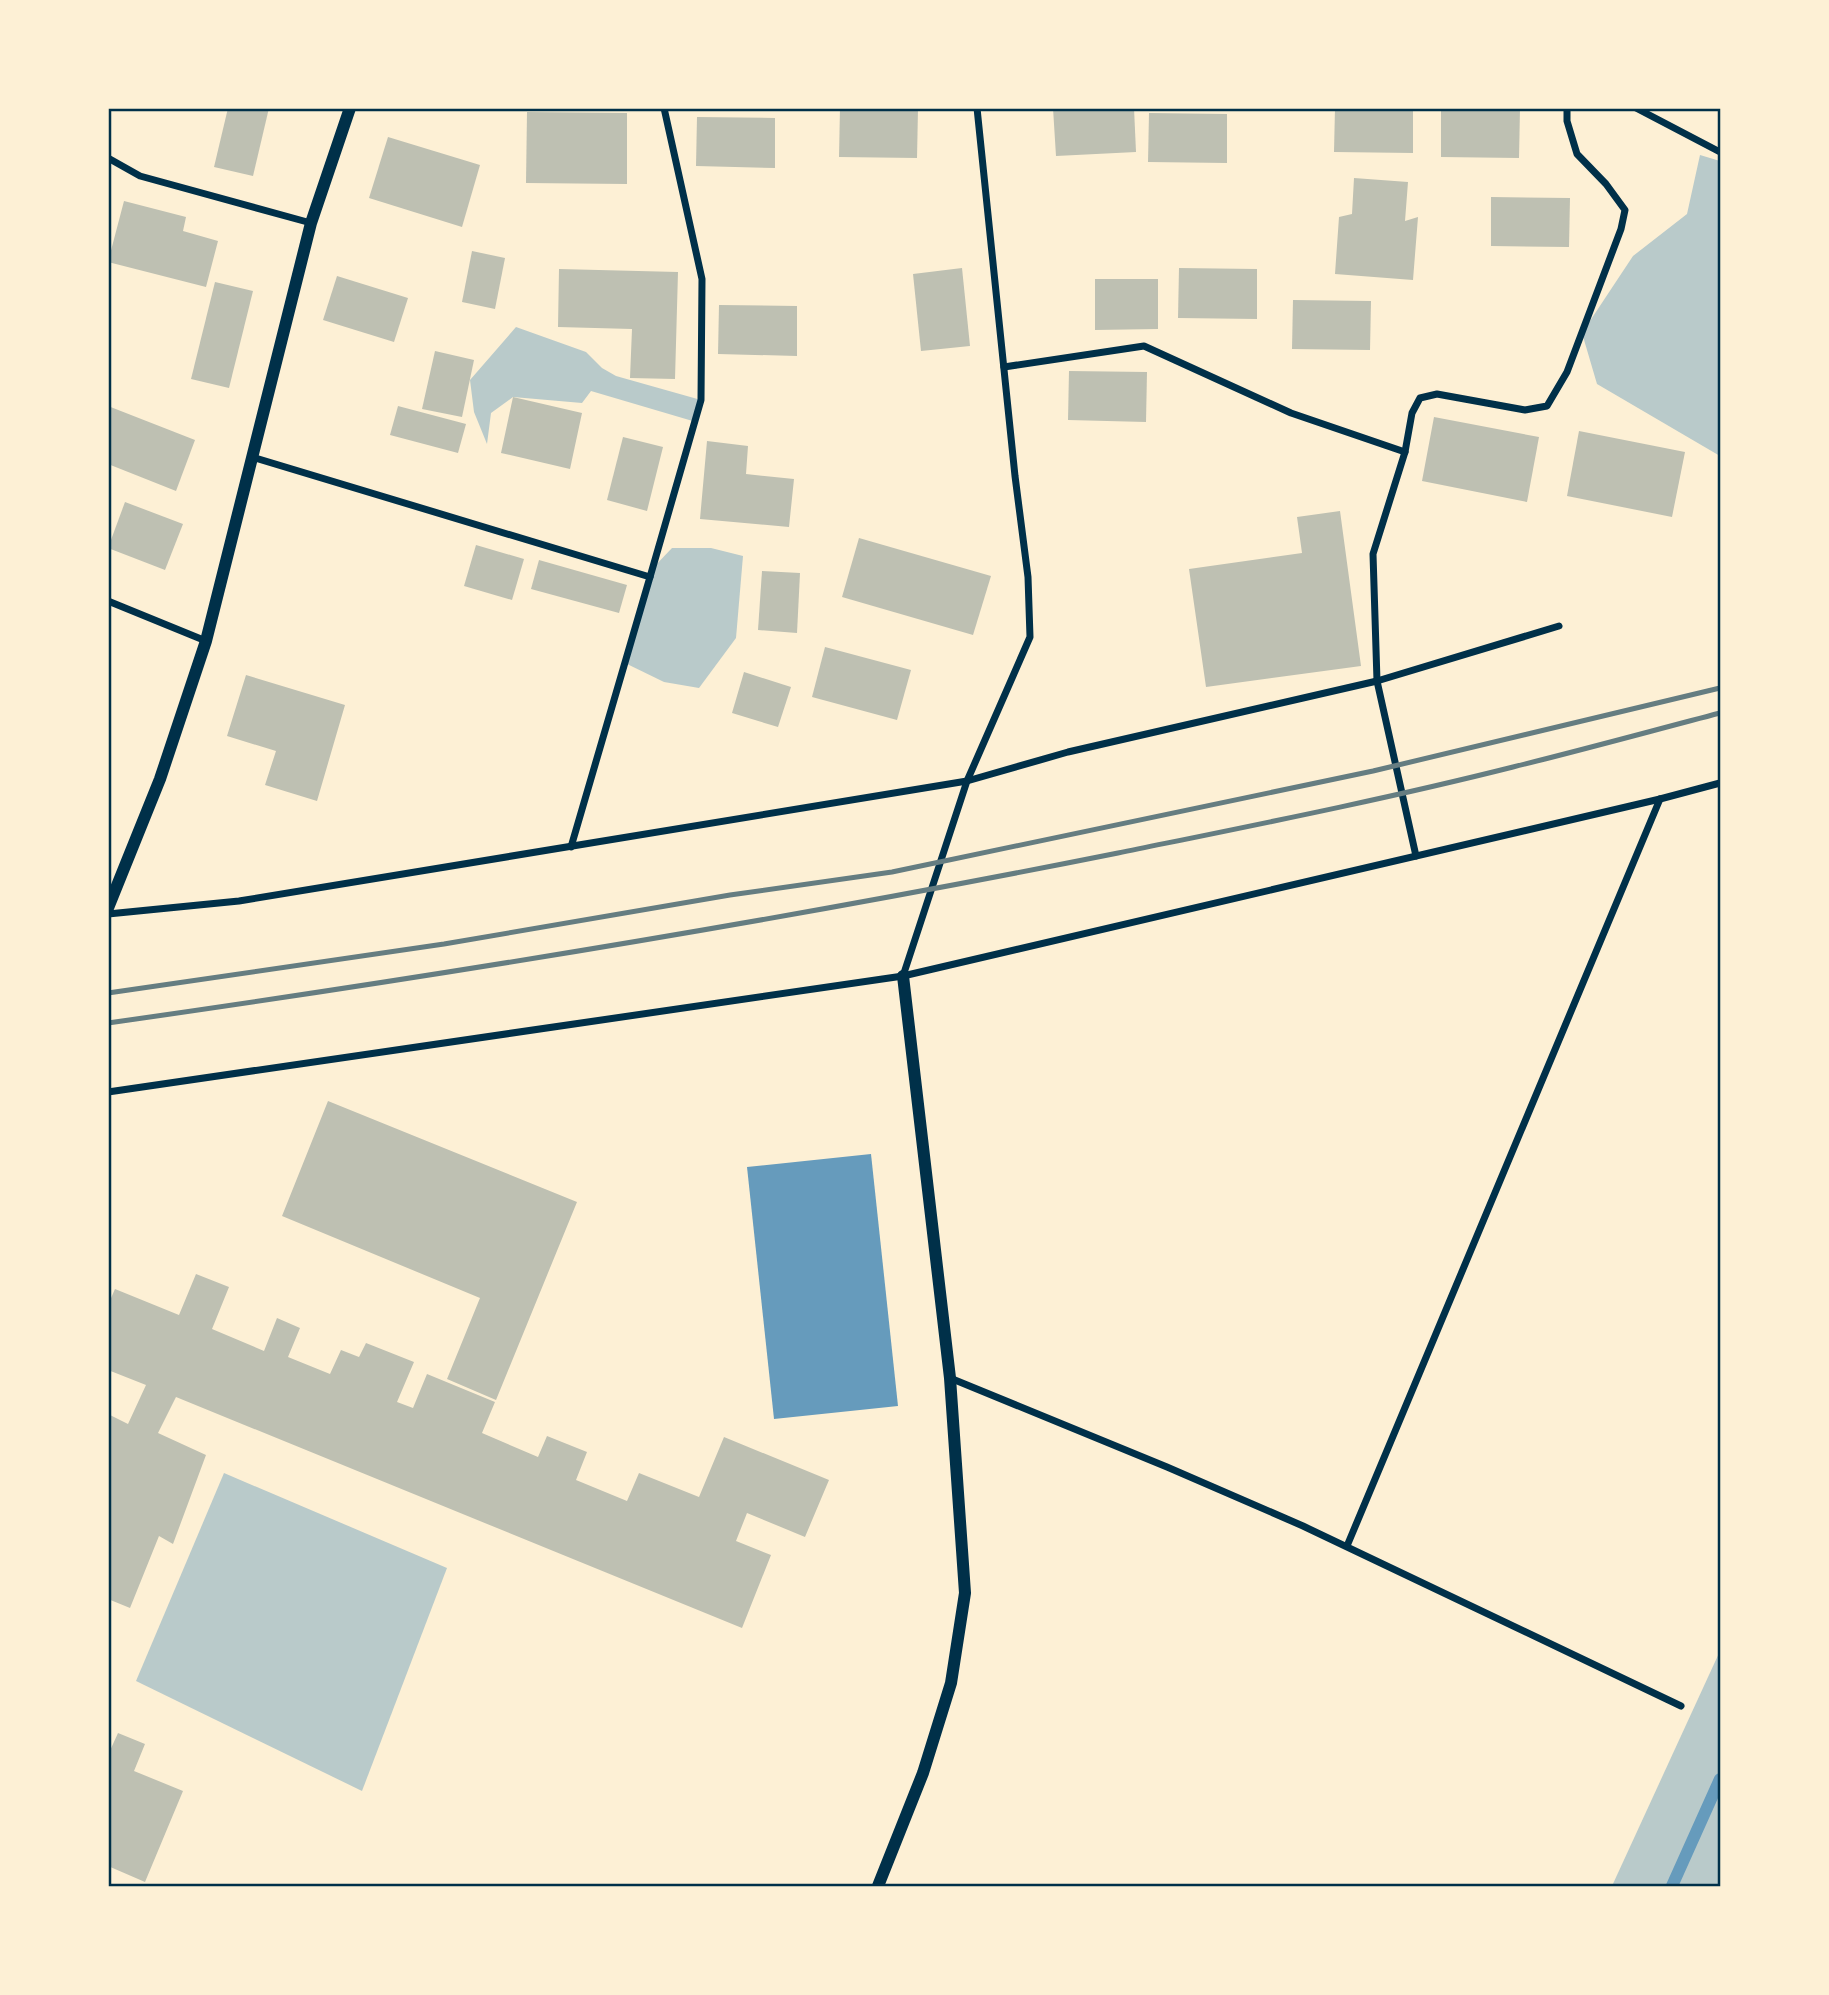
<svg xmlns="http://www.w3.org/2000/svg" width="1829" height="1995" viewBox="0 0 1829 1995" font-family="Figtree,sans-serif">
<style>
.green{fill:#b9caca}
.water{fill:#669bbc}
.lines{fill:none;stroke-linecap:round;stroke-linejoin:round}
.stream{stroke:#669bbc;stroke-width:12}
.building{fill:#bec0b2}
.minor{stroke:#003049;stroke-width:7}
.tertiary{stroke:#003049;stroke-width:12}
.rail{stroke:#657d81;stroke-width:5}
.neatline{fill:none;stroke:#003049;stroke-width:2.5}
</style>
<rect width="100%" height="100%" fill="#fdf0d5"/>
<g class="green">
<path d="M1700 155 1720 161V456L1597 384 1582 333 1633 256 1687 214Z"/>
<path d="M516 327 586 352 602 368 616 376 701 400 696 422 591 391 582 403 513 397 491 413 487 444 474 412 470 380Z"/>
<path d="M672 548H711L743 556 736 638 699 688 664 682 625 663 652 569Z"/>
<path d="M224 1473 447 1568 362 1791 136 1681Z"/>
<path d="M1720 1651V1886H1612Z"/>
</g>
<path class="water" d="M871 1154 898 1406 774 1419 747 1167Z"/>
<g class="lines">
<path class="stream" d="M1672 1886 1720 1779"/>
</g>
<g class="building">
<path d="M228 108H269L253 176 214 167Z"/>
<path d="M840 108 918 109 917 158 839 157Z"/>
<path d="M1053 108H1134L1136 152 1056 156Z"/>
<path d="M1335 108H1413V153L1334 152Z"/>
<path d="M1441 108 1520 109 1519 158 1441 157Z"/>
<path d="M527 112 627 113V184L526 183Z"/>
<path d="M1149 113 1227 114V163L1148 162Z"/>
<path d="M697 117 775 118V168L696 166Z"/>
<path d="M388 137 480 165 462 227 369 198Z"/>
<path d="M1354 178 1408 182 1405 221 1418 217 1413 280 1335 274 1339 217 1352 214Z"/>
<path d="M1491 197 1570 198 1569 247 1491 246Z"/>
<path d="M124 201 186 217 183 231 218 241 206 287 108 262Z"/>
<path d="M472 251 505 258 495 309 462 302Z"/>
<path d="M962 268 970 346 921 351 913 274Z"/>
<path d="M1179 268 1257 269V319L1178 318Z"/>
<path d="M559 269 678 272 675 379 630 378 632 329 558 327Z"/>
<path d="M337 276 408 298 394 342 323 320Z"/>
<path d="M1095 279H1158V329L1095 330Z"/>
<path d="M215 282 253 291 229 388 191 379Z"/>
<path d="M1293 300 1371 301 1370 350 1292 349Z"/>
<path d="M719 305 797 306V356L718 354Z"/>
<path d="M435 351 474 360 462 417 422 409Z"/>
<path d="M1069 371 1147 372 1146 422 1068 420Z"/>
<path d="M513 397 582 413 570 469 501 453Z"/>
<path d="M108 406 195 440 176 491 108 464Z"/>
<path d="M398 406 466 424 458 453 390 435Z"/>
<path d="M1434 417 1539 437 1527 502 1422 481Z"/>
<path d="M1579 431 1685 452 1672 517 1567 496Z"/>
<path d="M623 437 663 447 647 511 607 500Z"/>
<path d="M707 441 748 446 746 474 794 479 789 527 700 519Z"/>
<path d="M125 502 183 524 165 570 108 548Z"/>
<path d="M1340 511 1361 666 1206 687 1189 569 1302 553 1297 517Z"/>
<path d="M859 538 991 576 973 635 842 597Z"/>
<path d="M476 545 524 559 512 600 464 586Z"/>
<path d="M539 560 627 585 619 613 531 589Z"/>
<path d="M762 571 800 573 797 633 758 630Z"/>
<path d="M825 647 911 670 897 720 812 697Z"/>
<path d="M744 672 791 687 778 727 732 713Z"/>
<path d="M246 675 345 705 317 801 265 785 276 751 227 736Z"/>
<path d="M328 1101 577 1202 496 1400 447 1379 480 1298 282 1216Z"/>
<path d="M196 1274 229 1287 212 1329 264 1351 277 1318 300 1328 288 1357 330 1374 341 1350 359 1357 366 1343 414 1362 397 1402 413 1408 427 1374 495 1402 482 1433 538 1457 547 1436 587 1452 576 1480 627 1501 639 1473 699 1497 724 1437 829 1480 805 1537 747 1513 736 1541 771 1555 742 1628 176 1397 158 1433 206 1455 173 1544 159 1536 130 1608 108 1599V1414L128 1424 146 1385 108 1370V1305L115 1289 179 1315Z"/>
<path d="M118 1733 145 1744 134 1771 183 1791 145 1882 108 1866V1755Z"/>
</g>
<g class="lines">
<g class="minor">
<path d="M1636 108 1720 152"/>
<path d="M108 158 140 176 311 223"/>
<path d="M1004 367 1144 346 1291 413 1405 452"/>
<path d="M252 457 650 577 571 847"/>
<path d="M650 577 701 400 702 279 664 108"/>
<path d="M108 601 206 641"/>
<path d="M1416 856 1377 681 1373 554 1405 452 1412 413 1420 398 1437 394 1525 410 1547 406 1567 372 1621 229 1625 210 1606 184 1577 154 1567 121V108"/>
<path d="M108 914 239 901 967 781 1068 752 1377 681 1559 626"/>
<path d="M903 976 967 781 1030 637 1028 577 1015 476 977 108"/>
<path d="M108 1092 903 976 1660 799 1720 783"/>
<path d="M950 1378 1167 1467 1303 1526 1681 1706"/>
<path d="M1347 1546 1660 799"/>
</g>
<g class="tertiary">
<path d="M108 908 160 779 206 641 311 223 350 108"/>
<path d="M878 1886 923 1773 951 1683 965 1593 950 1378 903 976"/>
</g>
<g class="rail">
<path d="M108 993 444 944 730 895 892 872 1373 771 1720 688"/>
<path d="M108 1023C446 975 783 920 1118 853 1250 826 1382 800 1513 767 1582 750 1651 731 1720 713"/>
</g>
</g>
<rect width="1829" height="1995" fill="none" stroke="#fdf0d5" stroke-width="220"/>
<rect x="110" y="110" width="1609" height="1775" class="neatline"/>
</svg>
